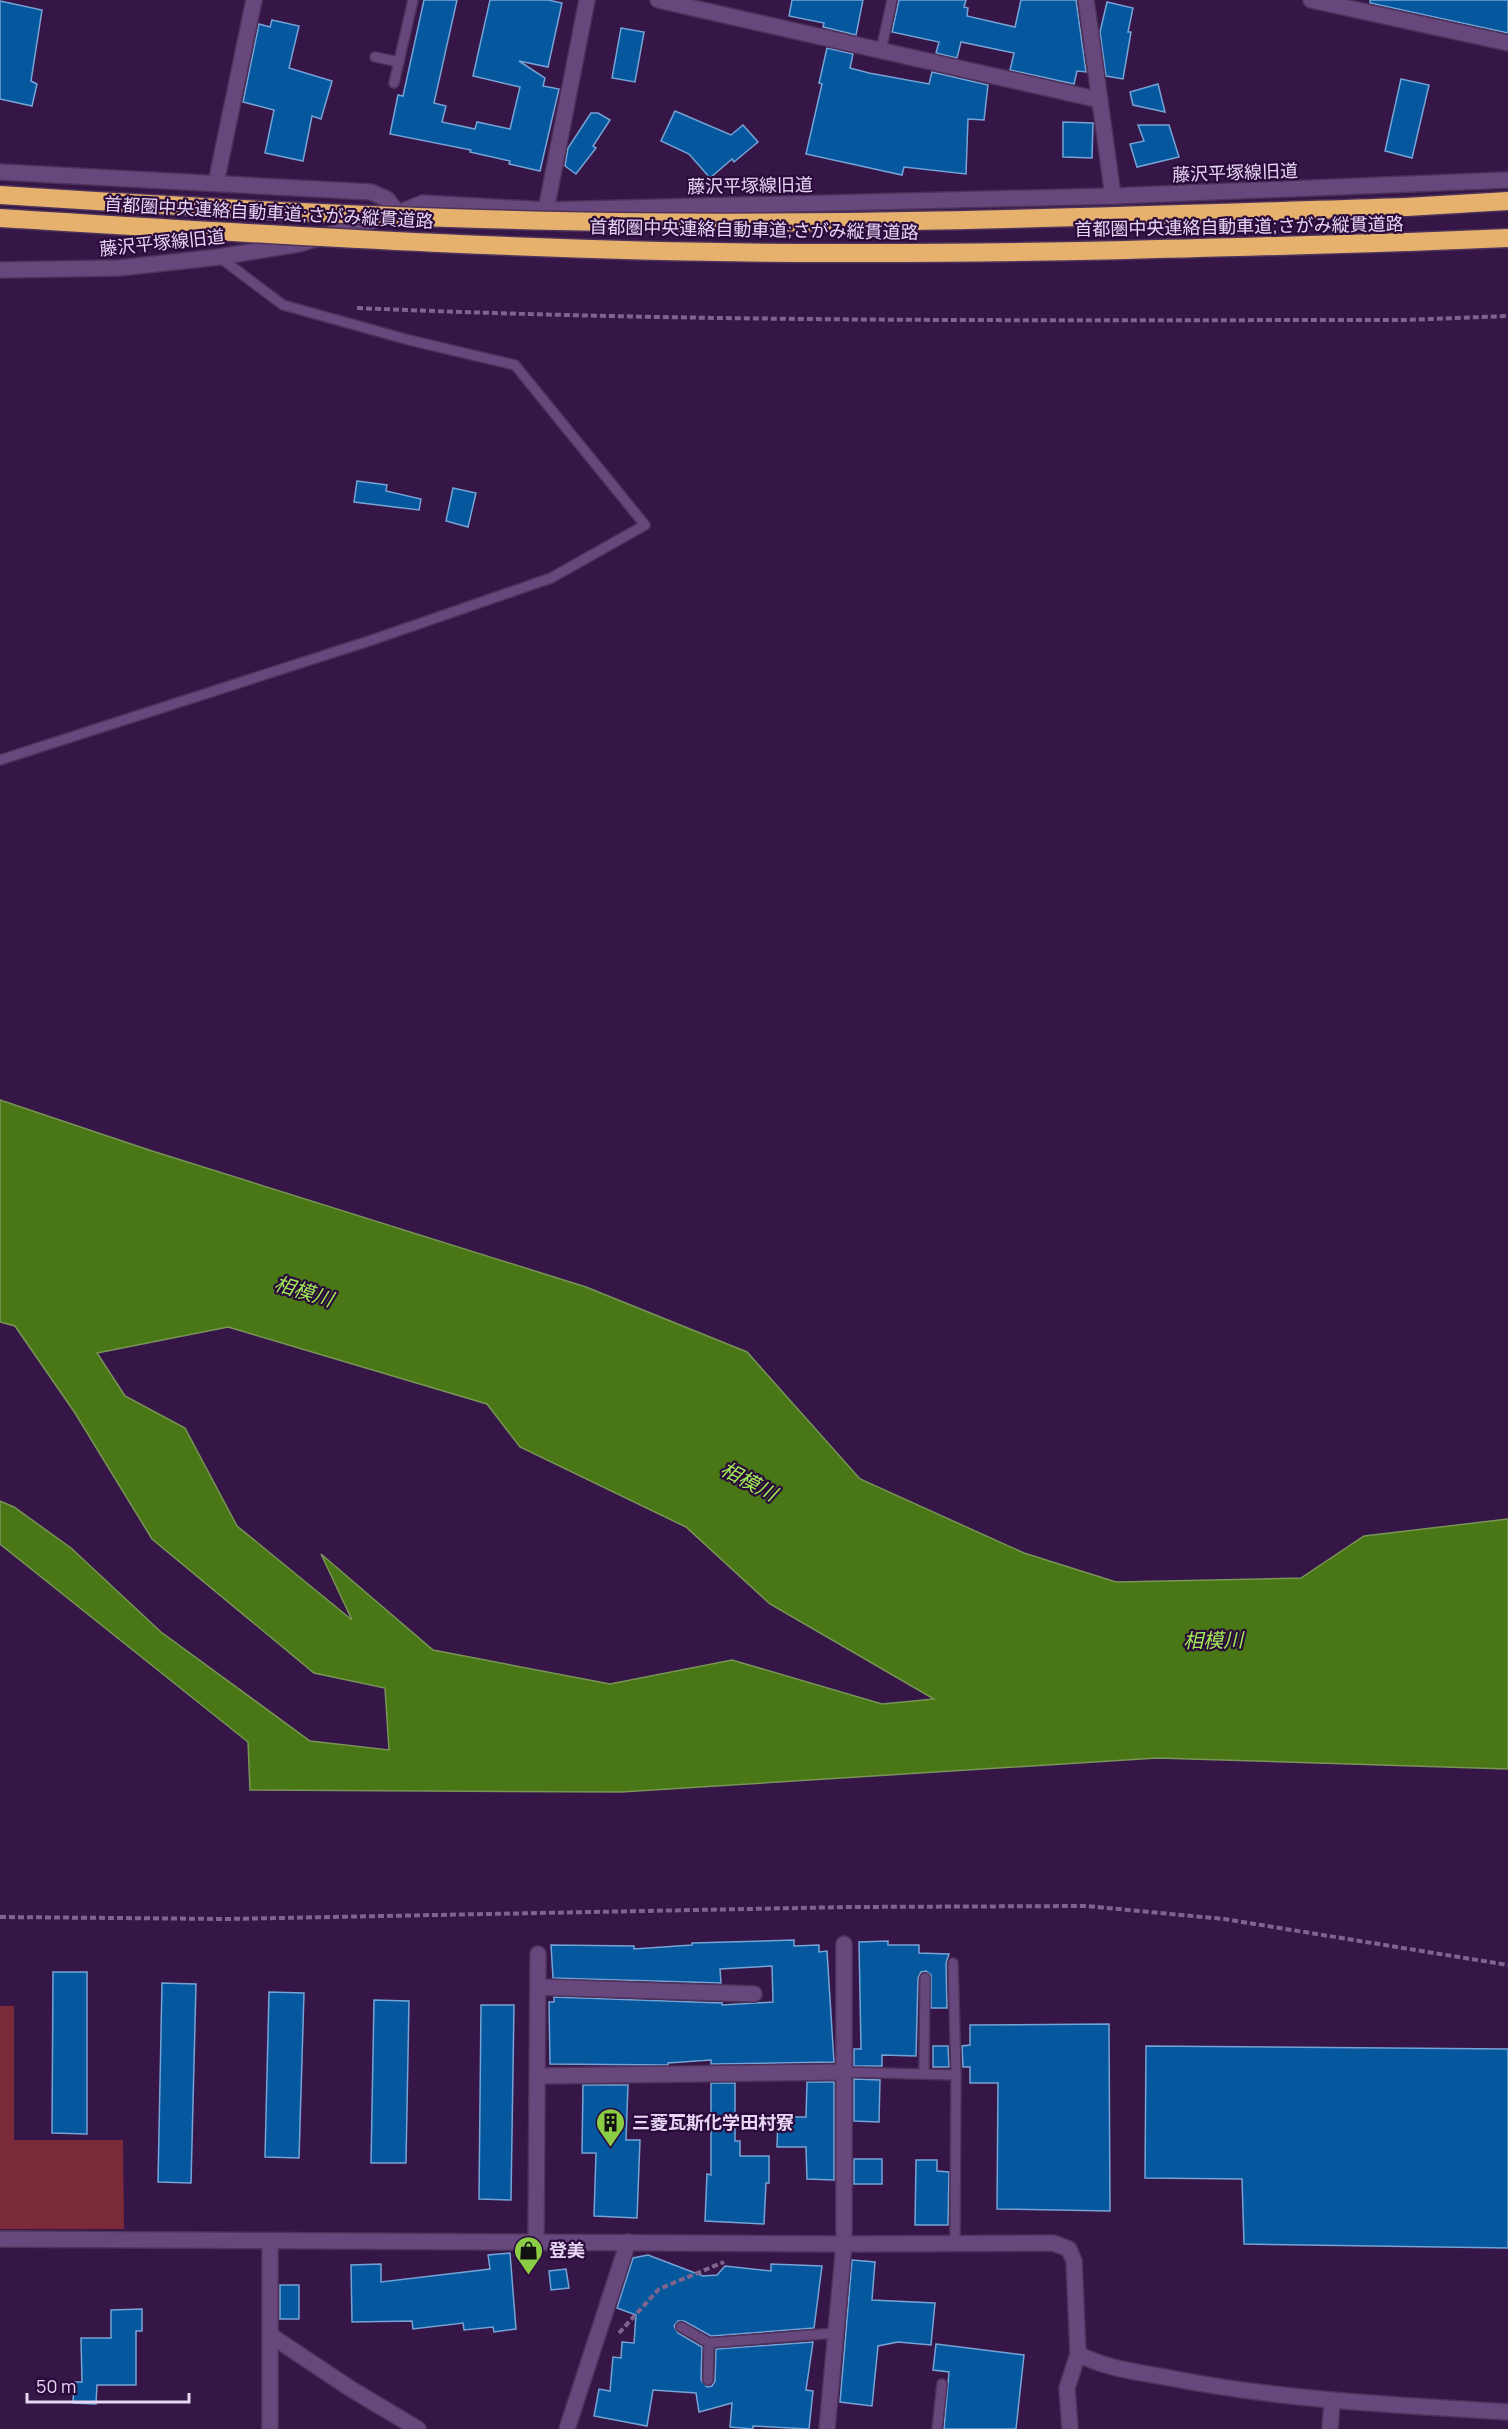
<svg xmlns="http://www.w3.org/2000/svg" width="1508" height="2429" viewBox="0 0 1508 2429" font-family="Manrope,'Noto Sans JP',sans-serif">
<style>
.green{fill:#7b2a3a}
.water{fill:#4a7715;stroke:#799458;stroke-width:1.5;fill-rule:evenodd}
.building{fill:#06589e;stroke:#76a3d6;stroke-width:1.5}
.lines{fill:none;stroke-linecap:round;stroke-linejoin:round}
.service-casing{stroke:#4d335b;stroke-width:12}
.minor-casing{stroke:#4d335b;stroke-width:18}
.tertiary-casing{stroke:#4d335b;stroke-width:18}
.motorway-casing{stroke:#4d335b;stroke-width:21}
.path{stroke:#7e658d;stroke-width:4;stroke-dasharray:6 3;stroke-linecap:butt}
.service{stroke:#68487c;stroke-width:9}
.minor{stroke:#68487c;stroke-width:15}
.tertiary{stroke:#68487c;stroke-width:15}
.motorway{stroke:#e6b16d;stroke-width:18}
.motorway-bridge-casing{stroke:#4d335b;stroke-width:21;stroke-linecap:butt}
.motorway-bridge{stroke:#e6b16d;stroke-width:18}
.labels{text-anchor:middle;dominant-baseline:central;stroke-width:4.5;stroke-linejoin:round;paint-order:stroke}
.street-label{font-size:18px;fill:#e7d6f4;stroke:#2b0b3b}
.poi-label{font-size:18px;font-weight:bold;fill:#e7d6f4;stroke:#2b0b3b;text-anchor:start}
.water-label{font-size:20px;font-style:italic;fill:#a0eb54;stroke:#2b0b3b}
</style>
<rect width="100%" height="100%" fill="#351646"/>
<path class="green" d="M0 2006H14V2140H123L124 2229H0Z"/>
<path class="water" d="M0 1100 149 1150 586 1287 747 1352 860 1479 1024 1553 1116 1582 1301 1578 1364 1536 1508 1519V1769L1157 1758 621 1792 250 1790 248 1742 0 1544V1501L14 1507 71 1548 161 1632 310 1741 389 1750 385 1688 314 1673 152 1539 75 1413 15 1326 0 1322ZM228 1327 487 1404 520 1447 686 1527 770 1604 934 1699 882 1704 732 1660 610 1684 433 1650 321 1554 352 1620 237 1526 185 1428 125 1396 97 1353Z"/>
<g class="building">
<path d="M424 0H457L434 103 446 106 442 122 475 129 477 122 510 129 520 87 473 76 490 0H548L562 3 548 67 519 61 545 78 543 86 559 89 540 171 509 164 510 161 470 152 471 150 390 134 398 95 403 96Z"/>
<path d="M792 0H863L856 35 823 27 824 23 789 16Z"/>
<path d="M899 0H966L964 7 968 8 967 16 1015 27 1021 0H1076L1086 72 1077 71 1074 84 1010 70 1014 53 961 42 957 58 936 53 939 42 892 32Z"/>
<path d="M1370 0H1508V33L1370 3Z"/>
<path d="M0 1 42 10 31 81 37 84 32 106 0 99Z"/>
<path d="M1107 2 1133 8 1128 32H1131L1123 79 1106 76 1100 32Z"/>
<path d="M272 20 299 26 289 68 332 81 321 119 312 116 303 161 265 153 274 110 243 102 259 24 270 27Z"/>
<path d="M621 28 644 32 635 82 612 78Z"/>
<path d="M827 48 853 54 850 68 869 73 929 84 932 72 988 85 984 120 968 119 966 174 904 167 902 175 806 154 822 84 819 83Z"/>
<path d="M1401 79 1429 85 1412 158 1385 151Z"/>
<path d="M1158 84 1165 112 1133 105 1130 92Z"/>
<path d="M675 111 731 135 743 125 758 142 734 162 732 159 710 178 689 154 661 141Z"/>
<path d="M591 113H598L610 120 593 146 596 148 576 174 565 166 568 148Z"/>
<path d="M1063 122 1093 123 1092 158 1063 157Z"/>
<path d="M1138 125H1169L1179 157 1137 167 1130 144 1144 141Z"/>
<path d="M357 481 387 485 386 491 421 499 419 510 354 502Z"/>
<path d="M453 488 476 493 468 527 446 521Z"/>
<path d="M794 1940V1946L819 1945V1952L827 1951 834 2062 711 2064V2060L668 2063V2065L550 2064 549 2002H554V1997L722 2003V2005L773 2002 772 1966 720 1969 721 1983 553 1978 551 1945 634 1946V1949L692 1945V1943Z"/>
<path d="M888 1941V1945H919V1953L949 1954 946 1963 947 2008H931V1975L926 1971 921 1972 918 1978 916 2056 882 2055V2066H854V2049H861L859 1942Z"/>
<path d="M53 1972H87V2134L52 2133Z"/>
<path d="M162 1983 196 1984 191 2183 158 2182Z"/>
<path d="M269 1992 304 1993 299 2158 265 2157Z"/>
<path d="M374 2000 409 2001 406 2163H371Z"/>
<path d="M481 2005H514L511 2200 479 2199Z"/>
<path d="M1109 2024 1110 2211 997 2209 998 2083H970V2067H963L962 2046 970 2045V2025Z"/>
<path d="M933 2046H948L949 2067H933Z"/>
<path d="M1146 2046 1508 2049V2248L1244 2244 1242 2179 1145 2178Z"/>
<path d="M854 2079 880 2080 879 2122 854 2121Z"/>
<path d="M807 2082H834V2180L807 2179 806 2147H777L778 2117H806Z"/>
<path d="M711 2083H735V2141H740V2156H769V2183H766L764 2224 705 2221 707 2174 711 2175Z"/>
<path d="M583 2085H628L626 2140H640L637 2218 594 2216 596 2153H582Z"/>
<rect x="854" y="2159" width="28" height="25"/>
<path d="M916 2160H937V2171L949 2172 948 2225H915Z"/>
<path d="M510 2253 516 2329 494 2332 493 2327 464 2330 463 2323 413 2329 412 2321 352 2322 351 2265 381 2264V2282L490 2269 488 2255Z"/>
<path d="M648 2255 703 2276 717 2275 725 2266 771 2271V2264L822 2266 814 2328 711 2336 684 2321H678L674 2326 678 2333 702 2347 701 2380 707 2387 712 2386 715 2381 716 2349 813 2342 806 2390 813 2391 809 2429 753 2426V2429L730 2427 732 2403 699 2412 696 2393 653 2390 647 2426 594 2416 599 2389 610 2391 613 2357 621 2358 622 2342 634 2343 636 2315 617 2308 633 2258Z"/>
<path d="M852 2260 875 2262 872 2300 935 2303 931 2345 898 2342 878 2346 872 2406 840 2402Z"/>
<path d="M566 2269 569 2288 551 2290 549 2271Z"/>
<rect x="280" y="2285" width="19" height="34"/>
<path d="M142 2309V2331H136V2385H97L96 2404 73 2403 74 2382H82L81 2338H111V2310Z"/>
<path d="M936 2344 1024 2355 1016 2429H944L949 2372 933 2370Z"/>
</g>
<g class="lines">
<defs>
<g id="service">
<path d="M881 50 892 0"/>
<path d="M375 57 399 62"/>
<path d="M394 83 413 0"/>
<path d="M0 760 372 640 551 578 645 525 515 365 409 340 283 305 219 257"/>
<path d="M953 1963 956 2075 955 2244"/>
<path d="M843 2072 956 2075"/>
<path d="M924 2074 925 1978"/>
<path d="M681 2327 709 2343 836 2333"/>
<path d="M708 2380 709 2343"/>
<path d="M937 2429 942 2384"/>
</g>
<g id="minor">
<path d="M658 0 1100 100"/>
<path d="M1086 0 1113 196"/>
<path d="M1311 0 1508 43"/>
<path d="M216 183 254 0"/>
<path d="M546 210 587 0"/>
<path d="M538 1987 754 1994"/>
<path d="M538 2076 843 2072"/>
<path d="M536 2241 538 1954"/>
<path d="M270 2335 351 2389 418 2429"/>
<path d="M270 2429V2241"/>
<path d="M567 2429 628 2242"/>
<path d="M827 2429 844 2244V1944"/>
<path d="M1330 2429 1332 2401"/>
</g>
<g id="tertiary">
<path d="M0 172 371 192 387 199 398 213"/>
<path d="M0 270 119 268 219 257 299 244 398 213 423 203 546 210 1113 196 1508 180"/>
<path d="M0 2239 844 2244 1053 2243 1069 2249 1074 2261 1078 2354C1107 2369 1138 2372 1170 2378 1282 2400 1395 2405 1508 2412"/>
<path d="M1070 2429 1067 2388 1078 2354"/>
</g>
<g id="motorway">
<path d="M1406 207 1508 201"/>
<path d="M1409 242 1508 238"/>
</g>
</defs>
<use href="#service" class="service-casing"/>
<use href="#minor" class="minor-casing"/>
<use href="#tertiary" class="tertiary-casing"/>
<use href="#motorway" class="motorway-casing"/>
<g class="path">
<path d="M357 308C706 323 1056 320 1405 320L1508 316"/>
<path d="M0 1917 227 1919 851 1907 1086 1906 1224 1919 1508 1965"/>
<path d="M619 2333 659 2289 724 2262"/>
</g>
<use href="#service" class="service"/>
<use href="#minor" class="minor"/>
<use href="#tertiary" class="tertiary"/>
<use href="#motorway" class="motorway"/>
<defs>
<g id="motorway-bridge">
<path d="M0 195C186 207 372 217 558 221 841 227 1124 216 1406 207"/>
<path d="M0 218C275 235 552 253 828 253 1022 254 1215 248 1409 242"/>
</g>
</defs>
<use href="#motorway-bridge" class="motorway-bridge-casing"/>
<use href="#motorway-bridge" class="motorway-bridge"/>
</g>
<defs>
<symbol id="building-pin" viewBox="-11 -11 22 30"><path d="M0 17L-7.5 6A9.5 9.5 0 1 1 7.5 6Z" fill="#8bce46" stroke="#2b0b3b"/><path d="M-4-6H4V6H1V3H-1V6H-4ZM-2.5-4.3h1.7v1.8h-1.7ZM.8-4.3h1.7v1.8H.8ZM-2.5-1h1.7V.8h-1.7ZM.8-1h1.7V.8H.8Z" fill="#111"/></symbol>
<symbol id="shop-pin" viewBox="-11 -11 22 30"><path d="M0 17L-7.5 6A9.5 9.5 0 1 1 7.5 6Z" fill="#8bce46" stroke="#2b0b3b"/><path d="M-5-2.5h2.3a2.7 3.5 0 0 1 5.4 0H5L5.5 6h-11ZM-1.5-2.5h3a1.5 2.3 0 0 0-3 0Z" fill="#111"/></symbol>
</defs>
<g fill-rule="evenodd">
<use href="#building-pin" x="594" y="2106" width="33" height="45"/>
<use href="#shop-pin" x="512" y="2234" width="33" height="45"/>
</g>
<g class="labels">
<g class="street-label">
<text transform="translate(1235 172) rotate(-2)">藤沢平塚線旧道</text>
<text transform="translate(750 185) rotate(-1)">藤沢平塚線旧道</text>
<text transform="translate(269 212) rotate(3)">首都圏中央連絡自動車道;さがみ縦貫道路</text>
<text transform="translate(1239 226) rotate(-1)">首都圏中央連絡自動車道;さがみ縦貫道路</text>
<text transform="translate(754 229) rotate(1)">首都圏中央連絡自動車道;さがみ縦貫道路</text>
<text transform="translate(162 242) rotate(-6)">藤沢平塚線旧道</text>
</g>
<g class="poi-label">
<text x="632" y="2122">三菱瓦斯化学田村寮</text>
<text x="549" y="2250">登美</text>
</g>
<g class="water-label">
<text transform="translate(304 1291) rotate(17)">相模川</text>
<text transform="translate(749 1481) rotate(28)">相模川</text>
<text transform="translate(1213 1640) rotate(-1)">相模川</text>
</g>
</g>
<path d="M27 2393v9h162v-9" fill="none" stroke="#e7d6f4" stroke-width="3"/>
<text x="36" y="2393" font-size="18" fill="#e7d6f4" stroke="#2b0b3b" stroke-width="4.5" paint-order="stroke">50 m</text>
</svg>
